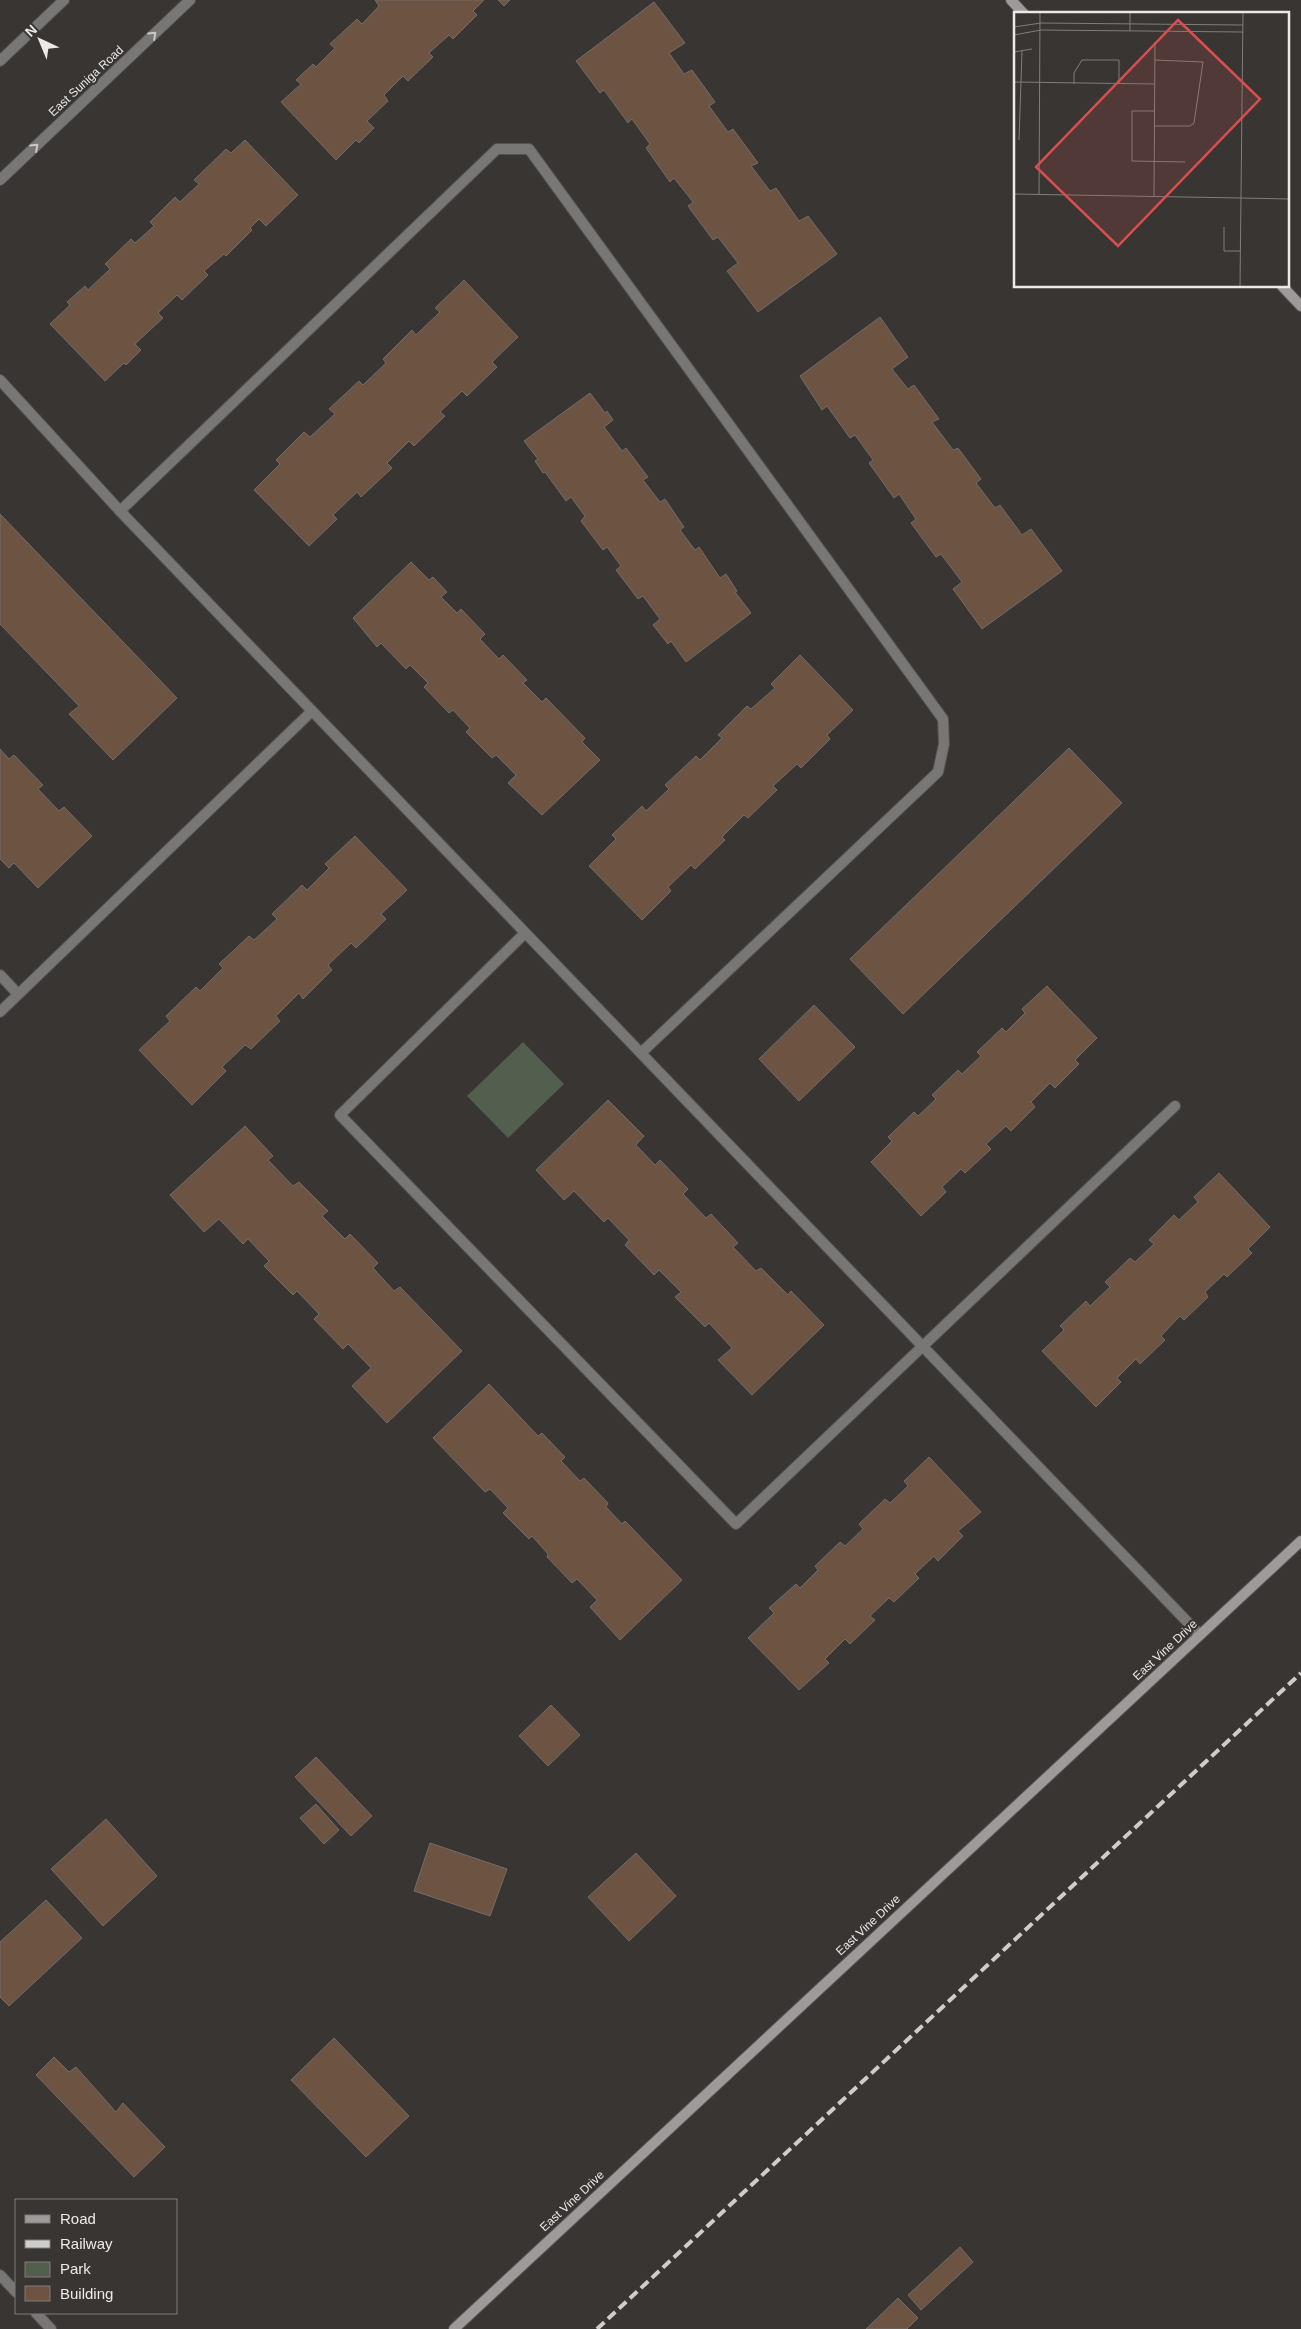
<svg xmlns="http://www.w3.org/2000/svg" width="1301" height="2329" viewBox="0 0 1301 2329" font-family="Arial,sans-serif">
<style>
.green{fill:#525f4e}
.building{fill:#6d5342;stroke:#716d6a}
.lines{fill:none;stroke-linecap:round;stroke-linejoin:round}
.lane-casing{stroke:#565250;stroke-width:12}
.street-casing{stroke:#565250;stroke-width:12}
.secondary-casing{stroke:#565250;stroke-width:12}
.lane{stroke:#797676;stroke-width:10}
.street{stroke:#797676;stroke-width:10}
.secondary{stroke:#9e9a9a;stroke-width:10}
.rail{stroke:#cfcdcb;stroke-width:4;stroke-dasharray:10 5;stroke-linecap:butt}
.oneway{stroke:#cac7c6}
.labels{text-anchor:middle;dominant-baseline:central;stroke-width:4.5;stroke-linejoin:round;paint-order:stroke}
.street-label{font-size:12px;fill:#eceae8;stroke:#393533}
.inset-road{fill:none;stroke:#817d7b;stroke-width:1}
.view{fill:#da4f4e;fill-opacity:0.15;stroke:#da4f4e;stroke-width:2.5}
.inset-edge{fill:none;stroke:#eceae8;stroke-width:2.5}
</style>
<rect width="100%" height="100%" fill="#393533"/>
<path class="green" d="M523 1042 564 1084 508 1138 467 1096Z"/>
<g class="building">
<path d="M484 0 473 11 477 15 453 39 449 35 429 53 433 57 408 81 403 76 384 95 388 101 367 121 374 128 359 143 356 140 336 160 281 102 301 84 296 80 313 64 316 67 335 48 330 44 357 19 362 24 379 6 375 0Z"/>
<path d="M498 0H510L504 6Z"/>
<path d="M654 2 685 43 669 53 684 74 692 70 715 102 709 106 728 132 733 129 758 163 751 166 770 191 776 188 799 221 808 216 837 254 758 312 727 271 738 263 718 237 713 240 688 206 693 202 674 178 670 182 646 148 650 144 632 119 628 123 604 90 600 93 576 61Z"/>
<path d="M245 140 298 195 266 226 259 219 250 228 252 230 226 256 224 254 204 271 208 275 182 300 177 295 158 313 163 318 135 344 141 350 126 365 124 363 105 381 50 324 70 305 67 302 85 286 88 290 110 269 105 264 131 239 135 243 154 226 150 222 175 197 180 202 199 184 194 180 226 149 231 153Z"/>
<path d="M464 280 518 337 492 362 497 367 467 396 462 391 440 412 445 416 414 446 409 441 387 463 392 468 361 497 357 492 333 515 337 519 309 546 254 490 280 464 276 460 304 432 310 437 335 414 329 409 359 381 363 385 386 363 383 359 412 330 416 335 440 312 435 308Z"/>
<path d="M880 317 908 357 892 369 908 389 914 385 939 419 932 422 953 450 958 448 981 479 976 483 995 508 1000 505 1022 535 1031 529 1062 571 982 629 953 589 962 582 941 554 936 557 911 523 916 519 899 494 894 498 869 463 873 460 855 435 850 438 827 406 822 410 800 376Z"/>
<path d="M590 393 605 413 607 411 613 420 604 427 622 451 626 448 648 477 643 480 660 502 665 499 684 527 680 530 695 550 699 547 720 578 726 574 737 591 735 592 751 613 686 662 671 641 668 644 653 625 660 619 643 596 638 599 616 570 621 566 607 547 603 550 581 521 585 516 571 497 566 501 545 472 543 473 535 461 538 459 524 441Z"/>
<path d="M0 514 177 698 113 760 69 714 79 706 0 624Z"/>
<path d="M411 562 429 580 433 577 447 592 441 597 457 613 461 609 485 634 480 639 499 659 503 655 527 680 523 683 542 702 546 698 585 738 582 742 600 760 542 815 508 783 516 775 496 755 492 758 466 732 470 728 453 710 449 713 424 687 428 683 410 665 406 669 381 643 377 647 353 618Z"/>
<path d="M800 655 853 710 827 735 830 739 801 768 797 764 773 786 777 790 748 818 744 815 722 837 725 840 695 869 691 865 668 887 671 891 642 920 589 866 616 839 612 835 642 806 646 811 669 789 665 785 696 756 700 760 722 738 718 735 747 706 751 709 775 688 771 684Z"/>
<path d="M1069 748 1122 803 903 1014 850 959Z"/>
<path d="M0 749 9 759 14 755 43 785 38 789 59 811 64 807 92 836 38 888 14 863 9 868 0 859Z"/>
<path d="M355 836 407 890 381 914 386 919 356 948 351 943 328 965 332 970 303 999 299 993 276 1016 280 1021 251 1049 245 1045 222 1067 226 1071 192 1105 139 1050 170 1021 166 1016 196 987 200 991 223 968 219 964 249 936 254 940 277 919 272 914 302 885 307 890 329 868 325 864Z"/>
<path d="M1047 986 1097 1038 1075 1060 1079 1064 1055 1088 1050 1083 1031 1102 1035 1107 1011 1131 1006 1126 986 1144 991 1149 965 1173 961 1169 942 1187 946 1192 921 1216 871 1162 892 1141 888 1137 914 1112 918 1116 936 1099 932 1095 958 1070 962 1074 981 1056 977 1052 1002 1028 1006 1032 1025 1013 1022 1009Z"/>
<path d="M814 1005 855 1047 799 1101 759 1059Z"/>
<path d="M608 1100 644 1136 636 1145 655 1165 660 1160 688 1189 683 1194 706 1218 711 1214 738 1243 733 1247 756 1271 761 1268 788 1295 791 1291 824 1325 752 1395 718 1360 732 1348 709 1323 705 1327 675 1297 681 1292 659 1270 654 1275 625 1245 629 1240 608 1218 604 1222 574 1191 564 1200 536 1170Z"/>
<path d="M245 1126 273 1156 268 1160 293 1186 299 1182 328 1211 322 1216 345 1239 350 1234 378 1263 373 1268 394 1291 400 1287 462 1351 387 1423 352 1386 371 1368 348 1344 343 1349 314 1319 319 1314 297 1291 293 1295 264 1266 269 1261 248 1239 243 1244 219 1219 204 1232 170 1195Z"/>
<path d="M1219 1173 1270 1227 1248 1249 1252 1253 1227 1277 1224 1274 1205 1292 1208 1297 1184 1320 1180 1316 1161 1336 1165 1340 1140 1364 1136 1359 1117 1378 1121 1382 1096 1407 1042 1351 1064 1330 1060 1326 1086 1301 1090 1306 1110 1287 1105 1282 1130 1258 1135 1262 1154 1244 1149 1240 1174 1215 1179 1220 1198 1202 1194 1197Z"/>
<path d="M489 1384 538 1436 542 1433 565 1457 561 1461 580 1481 584 1478 608 1503 606 1507 622 1524 625 1521 682 1580 620 1640 590 1607 597 1600 577 1579 572 1583 547 1557 548 1554 532 1536 529 1539 503 1513 508 1508 490 1489 485 1492 433 1438Z"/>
<path d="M929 1457 981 1512 958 1531 963 1536 938 1561 934 1556 915 1574 919 1578 894 1602 889 1598 870 1616 875 1620 850 1644 845 1639 825 1659 829 1663 799 1690 748 1638 774 1613 769 1608 796 1584 800 1588 818 1570 815 1566 840 1542 845 1546 863 1529 859 1524 885 1499 890 1503 908 1486 904 1481Z"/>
<path d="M551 1705 580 1735 548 1766 519 1736Z"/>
<path d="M316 1757 372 1816 351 1836 295 1777Z"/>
<path d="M316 1804 339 1830 324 1844 300 1818Z"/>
<path d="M106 1819 157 1876 103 1926 51 1869Z"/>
<path d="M430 1843 507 1869 490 1916 414 1891Z"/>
<path d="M636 1853 676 1896 629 1941 588 1897Z"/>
<path d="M46 1900 82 1938 9 2006 0 1997V1942Z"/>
<path d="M334 2038 409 2116 366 2157 291 2080Z"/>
<path d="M54 2057 69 2072 76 2067 116 2112 123 2103 165 2147 134 2177 36 2075Z"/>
<path d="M960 2247 973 2262 921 2310 908 2295Z"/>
<path d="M898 2298 918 2318 907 2329H866Z"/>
</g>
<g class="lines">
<defs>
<g id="lane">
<path d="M0 380 120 511 1200 1635"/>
<path d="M120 511 497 149H529L943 719 944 744 938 772 641 1053"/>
<path d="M525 933 340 1115 736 1524 1175 1106"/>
<path d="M0 975 18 994"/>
<path d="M0 1012 312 711"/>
</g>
<g id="street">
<path d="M0 61 64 0"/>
<path d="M0 180 190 0"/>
<path d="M0 2275 16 2292"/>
<path d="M36 2313 51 2329"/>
</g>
<g id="secondary">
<path d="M1011 0 1024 14"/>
<path d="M1282 286 1301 306"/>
<path d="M454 2329 1301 1541"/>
</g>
</defs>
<use href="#lane" class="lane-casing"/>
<use href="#street" class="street-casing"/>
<use href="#secondary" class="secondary-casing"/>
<use href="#lane" class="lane"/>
<use href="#street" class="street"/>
<use href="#secondary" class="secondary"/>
<path class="rail" d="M597 2329 1301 1673"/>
</g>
<defs><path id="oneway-chevron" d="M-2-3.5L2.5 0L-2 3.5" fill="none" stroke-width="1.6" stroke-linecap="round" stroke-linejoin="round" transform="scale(1.25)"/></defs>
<g class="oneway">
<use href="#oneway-chevron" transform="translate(153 35) rotate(-43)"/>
<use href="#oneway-chevron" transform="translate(35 147) rotate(-43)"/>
</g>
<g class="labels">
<g class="street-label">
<text transform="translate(86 81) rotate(-43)">East Suniga Road</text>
<text transform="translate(1165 1650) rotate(-43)">East Vine Drive</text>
<text transform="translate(868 1925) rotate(-43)">East Vine Drive</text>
<text transform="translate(572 2201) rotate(-43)">East Vine Drive</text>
</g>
</g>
<g transform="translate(1014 12)">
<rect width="275" height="275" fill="#393533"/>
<path class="inset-road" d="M0 15 27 11 229 13M116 19V0M0 23 27 18 229 20M0 40 18 37M0 70 141 72M60 72V61L68 48H105V72M141 99H118V149L171 150M140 114H176L180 111 189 50 141 48M5 128 8 39M0 182 227 186M25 183 26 0M140 184 141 30M227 186 275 187M210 215V239H227M226 275 229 0"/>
<path class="view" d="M164 8 246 87 104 234 22 155Z"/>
<rect width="275" height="275" class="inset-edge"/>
</g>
<rect x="15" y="2199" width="162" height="115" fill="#393533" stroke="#817d7b"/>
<rect x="25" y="2215" width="25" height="8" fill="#9e9a9a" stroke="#817d7b"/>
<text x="60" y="2224" font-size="15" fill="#eceae8">Road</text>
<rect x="25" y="2240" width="25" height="8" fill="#cfcdcb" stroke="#817d7b"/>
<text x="60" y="2249" font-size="15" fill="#eceae8">Railway</text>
<rect x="25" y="2262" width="25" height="15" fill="#525f4e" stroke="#817d7b"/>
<text x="60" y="2274" font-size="15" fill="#eceae8">Park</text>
<rect x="25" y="2286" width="25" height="15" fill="#6d5342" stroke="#817d7b"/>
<text x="60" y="2299" font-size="15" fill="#eceae8">Building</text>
<g transform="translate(40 40) rotate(316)" stroke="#393533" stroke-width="4" paint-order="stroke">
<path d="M0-4L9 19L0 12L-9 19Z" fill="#eceae8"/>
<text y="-8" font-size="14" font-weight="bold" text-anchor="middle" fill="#eceae8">N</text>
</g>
</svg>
